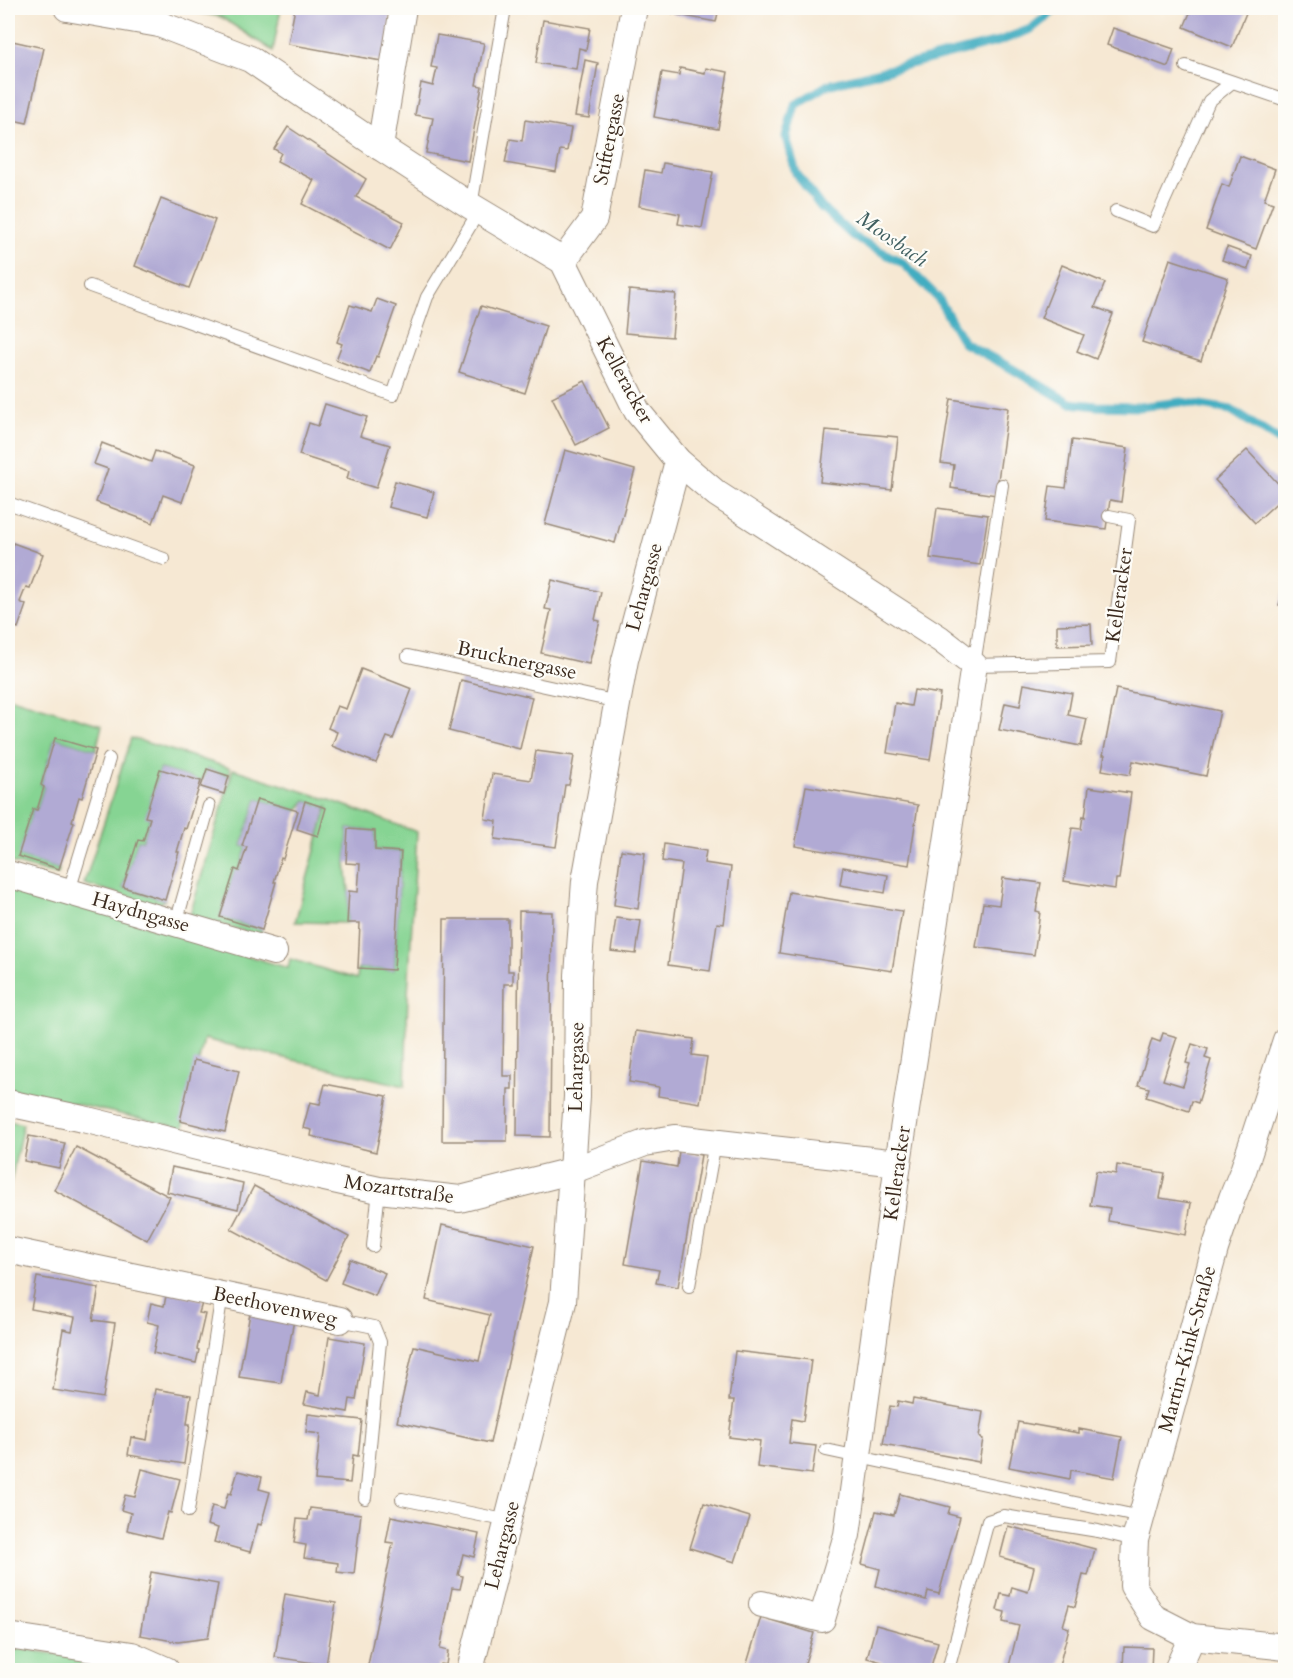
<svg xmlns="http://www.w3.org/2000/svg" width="1293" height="1678" viewBox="0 0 1293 1678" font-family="Cardo,serif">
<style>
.green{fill:#86d493;stroke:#607f58;stroke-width:1.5}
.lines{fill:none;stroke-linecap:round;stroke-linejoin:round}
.stream{stroke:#42adc1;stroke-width:9}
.building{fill:#b1aad4}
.lane-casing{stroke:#988978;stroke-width:14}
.street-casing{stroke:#988978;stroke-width:28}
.lane{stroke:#fff;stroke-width:12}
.street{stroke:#fff;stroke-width:26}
.labels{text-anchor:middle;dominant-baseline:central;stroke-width:4.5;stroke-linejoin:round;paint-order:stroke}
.street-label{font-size:20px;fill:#3b2a1e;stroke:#fdfcf7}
.water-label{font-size:21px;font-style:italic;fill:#3e5e5f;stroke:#fdfcf7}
</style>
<rect width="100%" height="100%" fill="#fdfcf7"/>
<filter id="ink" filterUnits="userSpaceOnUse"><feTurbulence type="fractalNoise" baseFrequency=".0167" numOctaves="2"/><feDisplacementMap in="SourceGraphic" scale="12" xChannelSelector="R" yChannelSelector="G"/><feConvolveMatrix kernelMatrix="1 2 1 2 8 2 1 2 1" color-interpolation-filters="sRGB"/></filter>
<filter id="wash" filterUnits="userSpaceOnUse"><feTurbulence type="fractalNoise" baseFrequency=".008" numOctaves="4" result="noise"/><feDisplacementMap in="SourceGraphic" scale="24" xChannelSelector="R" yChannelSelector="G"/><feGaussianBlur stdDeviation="1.35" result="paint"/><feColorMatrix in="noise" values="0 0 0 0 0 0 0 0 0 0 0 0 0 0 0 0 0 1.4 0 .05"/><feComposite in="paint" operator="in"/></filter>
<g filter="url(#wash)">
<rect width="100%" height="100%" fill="#f6e8d3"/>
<g class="green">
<path d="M175 8H281L273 51 221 17Z"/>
<path d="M8 697 102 725 96 750 55 738 41 785 44 787 37 810 33 809 19 856 59 869 58 875 8 862Z"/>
<path d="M131 738 230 768 229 776 207 769 201 781 160 769 146 816 150 818 143 841 138 840 123 887 165 900 158 905 84 884Z"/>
<path d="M233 769 330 800 417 832 408 994 405 1086 204 1039 183 1128 8 1089V884L288 968 290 959 357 979 358 968 394 970 401 852 375 850V831L348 829 346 863 349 891 347 923 295 922 327 807 326 808 305 801 298 811 257 799 242 846 247 847 239 871 235 870 220 917 262 930 260 936 190 915Z"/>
<path d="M8 1121 23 1124 8 1195Z"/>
<path d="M8 1647 131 1665 142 1670H8Z"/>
</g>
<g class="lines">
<path class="stream" d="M1057 8 1031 29 997 42 828 85 795 105 786 137 796 173 821 207 854 237 903 263 938 298 964 343 1009 367 1070 403 1097 406 1139 407 1181 402 1231 410 1286 445"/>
</g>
<g id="blocks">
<g class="building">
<path d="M295 8H391L387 62 288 44Z"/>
<path d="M674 8H719L716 22 673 14Z"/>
<path d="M1192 8H1248L1232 47 1184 27Z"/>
<path d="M543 20 590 28 586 50 579 48 576 69 536 63Z"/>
<path d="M1113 28 1174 49 1168 67 1107 45Z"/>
<path d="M437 35 484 43 476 85 482 86 468 161 426 153 433 118 415 115 421 83 433 86 437 68 431 67Z"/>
<path d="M8 40 44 48 27 123 8 119Z"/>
<path d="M585 60 598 63 589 118 575 116Z"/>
<path d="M680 68 705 73 706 68 728 72 718 129 654 117 662 72 679 75Z"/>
<path d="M525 120 571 128 567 151 560 150 556 172 505 163 510 139 522 141Z"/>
<path d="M288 127 366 179 356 197 404 222 390 250 302 204 314 180 277 161 281 153 274 149Z"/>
<path d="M1240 156 1275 169 1264 200 1273 203 1256 249 1206 230 1222 184 1229 187Z"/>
<path d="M663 163 713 172 702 228 678 224 680 214 639 206 645 170 661 173Z"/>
<path d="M161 199 215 220 189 288 135 266Z"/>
<path d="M1227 247 1252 256 1248 269 1222 260Z"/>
<path d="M1170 259 1228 278 1201 361 1142 342Z"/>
<path d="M1062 265 1105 283 1095 307 1113 314 1096 359 1077 351 1084 335 1041 318Z"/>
<path d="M629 290 676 294 672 337 625 333Z"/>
<path d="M377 299 396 306 378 357 376 356 370 373 336 360 342 344 337 342 350 305 372 312Z"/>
<path d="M481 306 546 326 525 393 459 372Z"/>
<path d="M585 381 609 428 576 445 552 397Z"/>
<path d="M951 399 1008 408 996 495 951 488 954 465 941 463Z"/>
<path d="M325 404 367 417 360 436 390 445 376 488 347 479 349 471 299 455 309 423 318 426Z"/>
<path d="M826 430 898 437 892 490 820 482Z"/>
<path d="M1072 440 1128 448 1121 502 1110 500 1106 529 1045 521 1050 486 1066 488Z"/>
<path d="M102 443 151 462 155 451 195 465 182 502 163 495 153 523 96 502 108 469 94 464Z"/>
<path d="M565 450 635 470 615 543 545 524Z"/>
<path d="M1247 450 1286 492V494L1255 523 1215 480Z"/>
<path d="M395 481 434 492 427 517 388 507Z"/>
<path d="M937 508 988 515 980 565 930 558Z"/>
<path d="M13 543 43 554 30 588 26 587 20 602 26 605 18 628 12 625 8 637V557Z"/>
<path d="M552 580 601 592 595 620 600 621 589 664 541 653 551 610 545 609Z"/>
<path d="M1285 587H1286V607L1279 605Z"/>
<path d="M1091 624 1092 645 1057 646V625Z"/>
<path d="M361 669 412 689 393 739 387 737 376 763 332 746 337 732 328 728 337 706 346 709Z"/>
<path d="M461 680 532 697 520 749 449 731Z"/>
<path d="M1024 684 1072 693 1068 715 1087 719 1081 746 999 730 1005 703 1020 706Z"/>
<path d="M1116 689 1220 711 1206 776 1133 761 1130 775 1102 770 1105 755H1103Z"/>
<path d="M914 690 940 694 930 760 887 753 895 703 911 706Z"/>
<path d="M55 738 96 750 82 798 79 797 72 821 74 822 59 869 18 856 33 809 37 810 44 787 41 785Z"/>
<path d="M536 751 574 756 569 785H565L556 847 495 839 497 821 485 819 492 774 531 780Z"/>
<path d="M160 769 201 781 186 829 184 828 177 852H179L165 900 123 887 138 840 143 841 150 818 145 817Z"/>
<path d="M207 769 229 776 224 794 201 787Z"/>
<path d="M806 786 918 805 909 865 795 846Z"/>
<path d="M1089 787 1131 793 1119 879H1116L1115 889 1064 881 1072 828 1081 829 1083 816 1085 817Z"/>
<path d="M257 799 298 811 283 859 281 858 274 882H276L262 930 220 917 235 869 239 871 247 847 242 846Z"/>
<path d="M305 801 326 808 318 836 297 829Z"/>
<path d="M348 829 375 831V850L401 852 394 970 358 968 360 923H347L349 891 358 892 360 864 346 863Z"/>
<path d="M664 844 706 851 704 863 731 867 724 924 717 923 710 971 668 965 682 864 662 861Z"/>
<path d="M621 850 645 853 638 909 614 905Z"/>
<path d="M843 867 888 875 885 893 840 885Z"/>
<path d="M1003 878 1041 883 1036 911 1040 912 1034 955 976 947 983 903 999 905Z"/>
<path d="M789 892 902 911 892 971 779 953Z"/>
<path d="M519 911 552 912 550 1137 517 1136Z"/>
<path d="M616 918 641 921 636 954 611 951Z"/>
<path d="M444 919H508V971H513V984H504L503 1076H512V1089H508L507 1141H442Z"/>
<path d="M636 1031 694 1039 692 1055 707 1057 700 1103 658 1096 659 1087 629 1082Z"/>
<path d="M1163 1033 1177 1037 1163 1080 1183 1086 1190 1064 1186 1063 1192 1044 1208 1049 1205 1058 1211 1060 1198 1103 1192 1101 1189 1111 1146 1097 1149 1088 1138 1085 1152 1039 1160 1042Z"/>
<path d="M194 1060 239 1071 225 1132 180 1121Z"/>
<path d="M325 1084 387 1096 376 1152 311 1136 312 1130 303 1128 310 1102 320 1104Z"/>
<path d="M29 1136 65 1143 59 1168 24 1161Z"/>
<path d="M76 1147 170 1197 147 1240 54 1190Z"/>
<path d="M679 1151 701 1155 678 1287 656 1283 659 1270 625 1264 643 1161 677 1167Z"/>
<path d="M1117 1165 1165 1173 1160 1198 1191 1203 1186 1235 1108 1221 1110 1208 1090 1205 1096 1171 1116 1174Z"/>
<path d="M172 1167 243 1183 238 1209 167 1192Z"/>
<path d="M254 1186 349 1237 326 1280 231 1229Z"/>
<path d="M442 1225 534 1246 490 1443 397 1422 414 1346 479 1361 490 1315 426 1300Z"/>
<path d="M350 1259 385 1273 375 1296 341 1283Z"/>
<path d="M37 1277 99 1288 93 1320 115 1323 103 1398 53 1390 63 1329 72 1331 75 1317 31 1309Z"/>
<path d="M167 1291 203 1300 199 1313 205 1314 197 1349 199 1350 196 1363 153 1353 159 1325 147 1322 151 1303 164 1306Z"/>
<path d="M250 1313 294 1320 288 1352H286L281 1383 239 1377Z"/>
<path d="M329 1337 365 1343 356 1400 350 1399 348 1412 304 1404 307 1392 320 1395Z"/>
<path d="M735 1351 811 1360 803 1421 792 1419 789 1443 816 1446 812 1474 757 1467 760 1441 729 1437 734 1400H729Z"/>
<path d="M155 1389 191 1395 187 1424H190L184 1464 128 1455 131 1437 147 1440Z"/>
<path d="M913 1399 983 1412 979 1437 983 1439 979 1462 883 1444 890 1406 897 1407 898 1401 912 1404Z"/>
<path d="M308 1414 362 1420 358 1456 353 1455 350 1483 315 1480 320 1434 306 1432Z"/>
<path d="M1018 1422 1079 1433V1429L1122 1437 1114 1478 1071 1470 1070 1479 1009 1467Z"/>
<path d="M142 1469 180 1479 171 1513 168 1512 161 1538 127 1530 131 1513 121 1510 125 1495 135 1497Z"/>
<path d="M238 1471 262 1477 259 1489 270 1492 261 1525 258 1524 250 1552 214 1542 218 1528 207 1525 212 1506 224 1509 228 1493 231 1494Z"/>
<path d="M900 1494 950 1507 948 1514 960 1517 939 1594 928 1591 926 1600 876 1586 880 1569 862 1564 876 1511 894 1515Z"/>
<path d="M704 1503 750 1517 735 1562 690 1548Z"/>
<path d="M310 1508 361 1514 354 1574 337 1572 338 1563 304 1558 306 1545 294 1543 297 1519 308 1520Z"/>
<path d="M391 1516 479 1534 474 1557 463 1554 458 1575 463 1576 460 1589 452 1588 440 1649 448 1651 446 1665 440 1664 439 1670H367L393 1543 386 1542Z"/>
<path d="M1008 1526 1095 1549 1088 1576 1083 1575 1075 1607 1069 1605 1063 1626 1069 1628 1058 1670H1008L1019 1626 1003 1622 1005 1612 997 1610 1001 1594 1010 1596 1012 1587 1028 1592 1034 1567 1000 1557Z"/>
<path d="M151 1572 218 1584 208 1638 178 1642 140 1635Z"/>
<path d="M285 1594 336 1603 326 1665 275 1657Z"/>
<path d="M761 1617 814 1633 803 1670H745Z"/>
<path d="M876 1625 938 1642 930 1670H880L882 1662 867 1658Z"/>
<path d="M1124 1647 1152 1648 1151 1670 1123 1668Z"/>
</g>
</g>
</g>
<g filter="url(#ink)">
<use href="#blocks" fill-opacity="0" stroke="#988978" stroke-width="1.5"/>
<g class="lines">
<defs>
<g id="lane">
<path d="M1186 66 1286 100"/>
<path d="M471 206 505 8"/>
<path d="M1116 211 1153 226 1209 101 1232 82"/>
<path d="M90 286 393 395 427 297 479 211"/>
<path d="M1002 485 974 665 1110 662 1129 520 1109 516"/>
<path d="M8 503 164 559"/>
<path d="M408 656 618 702"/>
<path d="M69 891 109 759"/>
<path d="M176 923 209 806"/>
<path d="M373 1246 379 1190"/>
<path d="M689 1286 715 1142"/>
<path d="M340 1320 374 1327 380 1342 365 1498"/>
<path d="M826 1450 1141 1517"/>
<path d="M402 1499 509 1521"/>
<path d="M188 1511 222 1294"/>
<path d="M948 1670 988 1521 1004 1516 1098 1531 1135 1540"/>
</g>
<g id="street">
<path d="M67 8 159 24 250 59 380 147 471 206 563 261 637 411 678 461 717 494 940 639 974 665 898 1163 847 1535 822 1619 762 1604"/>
<path d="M380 147 403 8"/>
<path d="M563 261 594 219 634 8"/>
<path d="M8 874 274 952"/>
<path d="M1286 1040 1243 1171 1232 1198 1215 1249 1135 1540 1133 1586 1153 1617 1192 1637 1286 1647"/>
<path d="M8 1103 83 1119 320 1177 379 1190 460 1199 571 1171 645 1143 675 1138 898 1163"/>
<path d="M8 1250 340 1320"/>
<path d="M8 1636 132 1655 166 1670"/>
<path d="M470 1670 563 1302 577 1097 578 975 585 881 625 660 678 461"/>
<path d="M1177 1670 1192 1637"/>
</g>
</defs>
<use href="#lane" class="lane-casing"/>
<use href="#street" class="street-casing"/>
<use href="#lane" class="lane"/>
<use href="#street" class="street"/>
</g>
</g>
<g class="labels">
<g class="street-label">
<text transform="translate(609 139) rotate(-79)">Stiftergasse</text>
<text transform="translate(625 380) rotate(61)">Kelleracker</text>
<text transform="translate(644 587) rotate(-75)">Lehargasse</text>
<text transform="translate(1119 595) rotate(-82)">Kelleracker</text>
<text transform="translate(517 660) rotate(12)">Brucknergasse</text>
<text transform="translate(141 912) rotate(16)">Haydngasse</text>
<text transform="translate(576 1067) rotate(-89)">Lehargasse</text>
<text transform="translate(897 1173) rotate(-82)">Kelleracker</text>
<text transform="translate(399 1189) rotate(8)">Mozartstraße</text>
<text transform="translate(275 1306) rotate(12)">Beethovenweg</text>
<text transform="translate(1187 1349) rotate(-75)">Martin-Kink-Straße</text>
<text transform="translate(502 1545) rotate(-76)">Lehargasse</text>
</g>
<g class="water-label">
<text transform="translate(892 239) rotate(35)">Moosbach</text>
</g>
</g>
<rect width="1293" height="1678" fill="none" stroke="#fdfcf7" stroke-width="30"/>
</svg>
